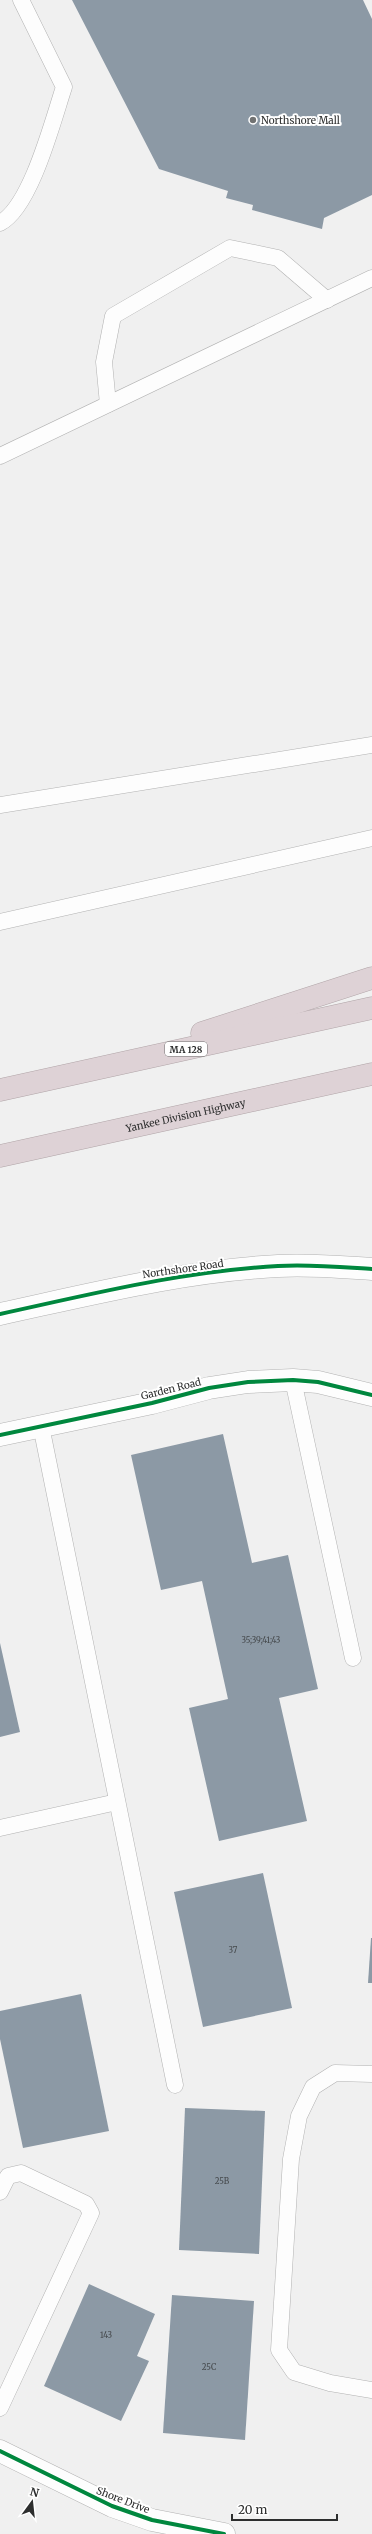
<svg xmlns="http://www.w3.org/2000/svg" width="372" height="2534" viewBox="0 0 372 2534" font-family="Merriweather,serif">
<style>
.building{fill:#8c99a5}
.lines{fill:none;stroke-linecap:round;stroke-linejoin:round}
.lane-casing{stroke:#b2b2b2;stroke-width:17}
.street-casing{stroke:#b2b2b2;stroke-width:23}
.secondary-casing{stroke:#b2b2b2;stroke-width:23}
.highway-casing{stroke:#b0a4a7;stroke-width:23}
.lane{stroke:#fdfdfd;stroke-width:16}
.street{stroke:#fdfdfd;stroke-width:22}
.secondary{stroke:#fdfdfd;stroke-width:22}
.highway{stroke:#ded2d6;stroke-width:22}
.cycleway-casing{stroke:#fff;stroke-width:6}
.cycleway{stroke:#00873e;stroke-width:4}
.poi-dot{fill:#717272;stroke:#fff;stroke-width:1.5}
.labels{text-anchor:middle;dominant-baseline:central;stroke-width:4;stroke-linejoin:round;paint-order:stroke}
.number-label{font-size:8px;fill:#45494c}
.shield{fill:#fff;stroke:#6c6d6d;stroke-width:1}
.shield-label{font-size:9px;font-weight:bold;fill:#2d2e2e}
.poi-label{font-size:10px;fill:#2d2e2e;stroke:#fff;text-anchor:start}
.street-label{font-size:10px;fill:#2d2e2e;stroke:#fff}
</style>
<rect width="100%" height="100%" fill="#f0f0f0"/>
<g class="building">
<path d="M72 0H363L372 19V195L324 218 322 229 252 210 253 205 226 198 228 191 159 169Z"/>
<path d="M223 1434 252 1563 288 1555 318 1689 279 1698 307 1821 219 1841 189 1708 228 1699 202 1581 161 1590 131 1455Z"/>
<path d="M0 1643 20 1732 0 1737Z"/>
<path d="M263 1873 292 2008 203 2027 174 1892Z"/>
<path d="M371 1938H372V1983H368Z"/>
<path d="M81 1994 109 2131 23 2148 0 2039V2011Z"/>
<path d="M185 2108 265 2111 259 2254 179 2250Z"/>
<path d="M89 2284 155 2314 137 2356 149 2361 121 2421 44 2386Z"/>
<path d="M172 2295 254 2301 245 2440 163 2433Z"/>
</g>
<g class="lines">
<defs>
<g id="lane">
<path d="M0 223C31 207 53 120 64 87L21 0"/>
<path d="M108 404 104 362 113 316 230 248 278 258 327 300"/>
<path d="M0 456 372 278"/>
<path d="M0 805 372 745"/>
<path d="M0 922 372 838"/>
<path d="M293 1380 353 1658"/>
<path d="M41 1426 175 2085"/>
<path d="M0 1828 117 1802"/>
<path d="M372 2074 335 2073 313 2087 299 2116 291 2159 279 2350 294 2372 330 2383 372 2390"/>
<path d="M0 2192 8 2176 21 2173 86 2204 91 2213 0 2408"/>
</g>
<g id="street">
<path d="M0 1435 152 1403 209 1388 248 1382 293 1380 318 1382 372 1395"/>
<path d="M0 2451 112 2506 152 2520 224 2534"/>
</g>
<path id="secondary" d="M0 1314C92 1294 183 1271 278 1266 309 1264 341 1267 372 1269"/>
<g id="highway">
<path d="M202 1033 372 978"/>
<path d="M0 1090 372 1008"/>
<path id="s1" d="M0 1156 372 1074"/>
</g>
</defs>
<use href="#lane" class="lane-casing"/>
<use href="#street" class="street-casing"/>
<use href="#secondary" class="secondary-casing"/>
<use href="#highway" class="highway-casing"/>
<use href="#lane" class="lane"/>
<use href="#street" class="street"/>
<use href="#secondary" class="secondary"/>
<use href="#highway" class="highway"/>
<defs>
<g id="cycleway">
<path d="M0 1314C92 1294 183 1271 278 1266 309 1264 341 1267 372 1269"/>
<path d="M0 1435 152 1403 209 1388 248 1382 293 1380 318 1382 372 1395"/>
<path d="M0 2451 112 2506 152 2520 224 2534"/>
</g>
</defs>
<use href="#cycleway" class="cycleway-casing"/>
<use href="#cycleway" class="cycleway"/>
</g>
<circle class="poi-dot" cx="253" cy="120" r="4"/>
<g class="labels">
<g class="number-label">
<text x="261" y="1640">35;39;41;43</text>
<text x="233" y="1950">37</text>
<text x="222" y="2181">25B</text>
<text x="106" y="2335">143</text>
<text x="209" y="2367">25C</text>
</g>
<rect class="shield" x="165" y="1042" width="42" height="14" rx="3"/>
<g class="shield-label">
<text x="186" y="1049">MA 128</text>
</g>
<g class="poi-label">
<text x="261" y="120">Northshore Mall</text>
</g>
<g class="street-label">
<text stroke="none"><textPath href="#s1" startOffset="190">Yankee Division Highway</textPath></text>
<text transform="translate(183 1269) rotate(-8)">Northshore Road</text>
<text transform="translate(171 1389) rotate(-14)">Garden Road</text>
<text transform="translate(123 2500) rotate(21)">Shore Drive</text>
</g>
</g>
<g transform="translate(32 2502) rotate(15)" stroke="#ffffff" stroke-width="3" paint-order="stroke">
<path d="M0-3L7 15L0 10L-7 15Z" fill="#2d2e2e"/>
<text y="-6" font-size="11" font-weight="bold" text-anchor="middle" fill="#2d2e2e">N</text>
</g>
<path d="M232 2514v6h105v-6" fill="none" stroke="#2d2e2e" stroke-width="2"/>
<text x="238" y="2514" font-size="12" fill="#2d2e2e" stroke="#ffffff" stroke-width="3" paint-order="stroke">20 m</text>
</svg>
